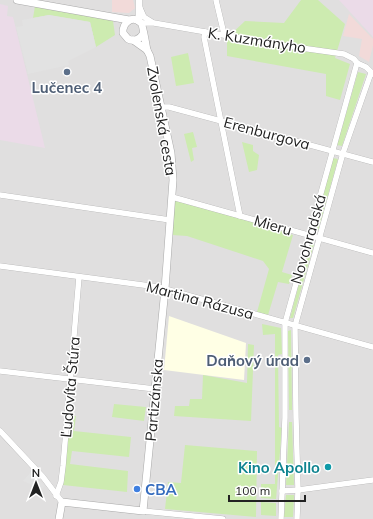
<svg xmlns="http://www.w3.org/2000/svg" width="373" height="519" viewBox="0 0 373 519" font-family="Mulish,sans-serif">
<style>
.residential{fill:#e0dfdf}
.commercial{fill:#f2dad9}
.industrial{fill:#ebdbe8}
.education{fill:#ffffe5}
.grass{fill:#cdebb0}
.parking{fill:#e2e2e2}
.lines{fill:none;stroke-linecap:round;stroke-linejoin:round}
.minor-casing{stroke:#a9a9a9;stroke-width:6}
.tertiary-casing{stroke:#a9a9a9;stroke-width:8}
.minor{stroke:#fff;stroke-width:5.5}
.tertiary{stroke:#fff;stroke-width:7}
.service-dot{fill:#5c6f8a;stroke:#fff;stroke-width:1.5}
.culture-dot{fill:#0f9aa8;stroke:#fff;stroke-width:1.5}
.shop-dot{fill:#3f7fe0;stroke:#fff;stroke-width:1.5}
.labels{text-anchor:middle;dominant-baseline:central;stroke-width:3;stroke-linejoin:round;paint-order:stroke}
.street-label{font-size:15px;fill:#222;stroke:#fff}
.service-label{font-size:15px;font-weight:bold;fill:#4e5e75;stroke:#fff}
.culture-label{font-size:15px;font-weight:bold;fill:#0d838f;stroke:#fff;text-anchor:end}
.shop-label{font-size:15px;font-weight:bold;fill:#366cbe;stroke:#fff;text-anchor:start}
</style>
<rect width="100%" height="100%" fill="#f2efe9"/>
<rect class="residential" x="0" y="0" width="373" height="519"/>
<g class="commercial">
<path d="M112 0H133L135 8 129 13 112 12Z"/>
<path d="M349 14 373 39V45L369 62 359 56 362 39 343 36Z"/>
</g>
<g class="industrial">
<path d="M339 0H373V37Z"/>
<path d="M0 4 8 6 7 16 13 17 45 148 0 140Z"/>
</g>
<path class="education" d="M169 316 246 343 244 380 164 370Z"/>
<g class="grass">
<path d="M301 0H318L345 24 335 58 350 64 340 100 326 96V74L227 56V38L245 21 284 23Z"/>
<path d="M35 6 102 17 113 21 115 35 96 47 90 22 49 15 33 18Z"/>
<path d="M188 53 194 83 176 86 171 57Z"/>
<path d="M358 72 366 74 342 146 337 145Z"/>
<path d="M193 132 197 147 192 148 194 160 191 162 184 134Z"/>
<path d="M242 142 253 145V151L259 155 257 170 249 172Z"/>
<path d="M333 158 338 159 318 231 313 230Z"/>
<path d="M175 197 293 235 282 272 292 275 289 284 278 282 268 315 257 312 269 269 263 261 187 236 172 235Z"/>
<path d="M310 242 314 244 293 318H290Z"/>
<path d="M262 324 281 328 282 354 278 355 279 427 282 428 276 499 261 498V484H275V334L263 335Z"/>
<path d="M291 330 292 410H289L288 331Z"/>
<path d="M248 344 254 345 251 421 174 416 175 406H189L190 399H202L203 375 247 383Z"/>
<path d="M114 404 146 407 144 421 112 417Z"/>
<path d="M71 416H76L74 431 131 437 129 457 72 451 70 464 128 471 127 492 63 485Z"/>
<path d="M289 422H292L294 485H286Z"/>
<path d="M185 445 257 451 256 517 165 509 168 482 181 483Z"/>
<path d="M286 495H294L293 517H284Z"/>
<path d="M261 502 276 503V516L261 515Z"/>
</g>
<g class="parking">
<path d="M49 15 90 22 96 47 68 61 69 65 28 74 16 27 23 26 22 20Z"/>
<path d="M31 472 45 486 42 489 23 481Z"/>
</g>
<g class="lines">
<defs>
<g id="minor">
<path d="M216 0 224 34"/>
<path d="M140 8 144 17 152 22"/>
<path d="M141 23H154L280 45 344 54 354 59 357 63 366 67 373 74"/>
<path d="M205 32 204 37 240 216"/>
<path d="M161 107H169L373 162"/>
<path d="M0 195 170 220"/>
<path d="M172 197 373 253"/>
<path d="M0 266 158 287 373 347"/>
<path d="M0 371 155 389"/>
<path d="M0 431 43 477 62 502"/>
<path d="M282 491 298 490 373 480"/>
<path d="M56 496 61 482 63 466 79 277"/>
<path d="M143 511 223 519"/>
<path d="M281 519 285 418V323L357 63"/>
<path d="M297 519 298 490 296 417 295 326 343 153 371 73"/>
</g>
<g id="tertiary">
<path d="M17 0 129 20"/>
<path d="M139 0V21"/>
<path d="M143 34C140 39 134 42 128 39L123 33C122 23 133 14 141 23 143 25 146 46 147 50"/>
<path d="M59 519 62 502 143 511 165 289 173 180 171 153 150 56 147 50 133 40"/>
</g>
</defs>
<use href="#minor" class="minor-casing"/>
<use href="#tertiary" class="tertiary-casing"/>
<use href="#minor" class="minor"/>
<use href="#tertiary" class="tertiary"/>
</g>
<g class="service-dot">
<circle cx="67" cy="72" r="4"/>
<circle cx="307" cy="360" r="4"/>
</g>
<circle class="culture-dot" cx="328" cy="467" r="4"/>
<circle class="shop-dot" cx="137" cy="489" r="4"/>
<g class="labels">
<g class="street-label">
<text transform="translate(257 40) rotate(9)">K. Kuzmányho</text>
<text transform="translate(162 121) rotate(80)">Zvolenská cesta</text>
<text transform="translate(267 133) rotate(15)">Erenburgova</text>
<text transform="translate(273 225) rotate(16)">Mieru</text>
<text transform="translate(308 239) rotate(-74)">Novohradská</text>
<text transform="translate(200 300) rotate(15)">Martina Rázusa</text>
<text transform="translate(70 387) rotate(-85)">Ľudovíta Štúra</text>
<text transform="translate(154 400) rotate(-85)">Partizánska</text>
</g>
<g class="service-label">
<text x="67" y="87">Lučenec 4</text>
<text x="299" y="360" text-anchor="end">Daňový úrad</text>
</g>
<g class="culture-label">
<text x="320" y="467">Kino Apollo</text>
</g>
<g class="shop-label">
<text x="145" y="489">CBA</text>
</g>
</g>
<g transform="translate(36 483)" stroke="#ffffff" stroke-width="3" paint-order="stroke">
<path d="M0-3L7 15L0 10L-7 15Z" fill="#222222"/>
<text y="-6" font-size="11" font-weight="bold" text-anchor="middle" fill="#222222">N</text>
</g>
<path d="M229 495v6h76v-6" fill="none" stroke="#222222" stroke-width="2"/>
<text x="235" y="495" font-size="12" fill="#222222" stroke="#ffffff" stroke-width="3" paint-order="stroke">100 m</text>
</svg>
